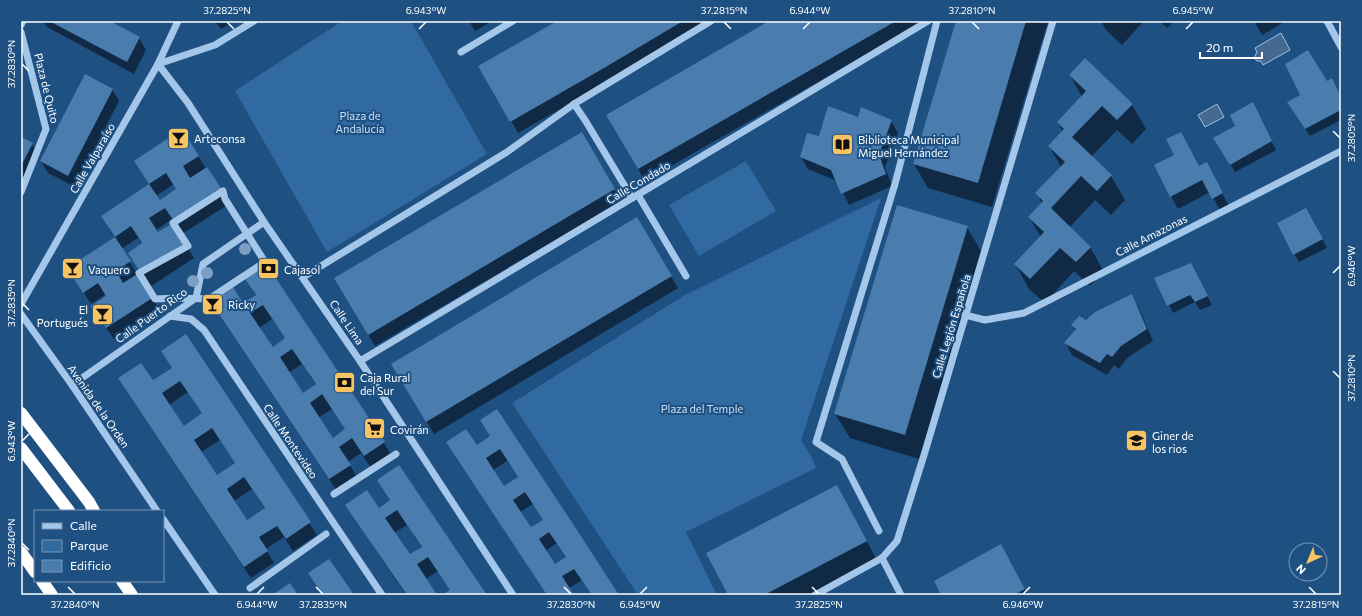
<svg xmlns="http://www.w3.org/2000/svg" width="1362" height="616" viewBox="0 0 1362 616" font-family="Commissioner,sans-serif">
<style>
.green{fill:#316aa1}
.water{fill:#466a8f;stroke:#97c3eb}
.shadow{fill:#0007;fill-rule:evenodd}
.building{fill:#4a7cad;fill-rule:evenodd}
.lines{fill:none;stroke-linecap:round;stroke-linejoin:round}
.minor{stroke:#a4c7e9;stroke-width:7}
.highway{stroke:#fff;stroke-width:12}
.tree{fill:#7c9fc2}
.ticks{fill:none;stroke:#fff;stroke-width:1.5}
.labels{text-anchor:middle;dominant-baseline:central;stroke-width:4;stroke-linejoin:round;paint-order:stroke}
.street-label{font-size:11px;fill:#fff;stroke:#1e5082}
.park-label{font-size:11px;fill:#c8e0f7;stroke:#1e5082}
.poi-label{font-size:11px;fill:#fff;stroke:#1e5082;text-anchor:start}
.neatline{fill:none;stroke:#fff;stroke-width:1.5}
.ticks-label{font-size:10px;text-anchor:middle;fill:#fff}
</style>
<rect width="100%" height="100%" fill="#1e5082"/>
<g class="green">
<path d="M342 21H411L487 154 327 252 235 91Z"/>
<path d="M746 161 776 211 699 256 669 205Z"/>
<path d="M881 198 801 440 811 456 816 468 686 532 717 595H638L512 403 685 295Z"/>
</g>
<g class="water">
<path d="M1281 33 1290 50 1263 65 1261 61H1257L1254 58 1257 52 1255 48Z"/>
<path d="M1217 104 1224 117 1205 127 1198 115Z"/>
</g>
<g class="shadow">
<path d="M43 21H107L139 38 146 50 134 74 47 27Z"/>
<path d="M215 21H234L221 29Z"/>
<path d="M469 21H492L475 31Z"/>
<path d="M557 21H707L611 80 518 133 480 67Z"/>
<path d="M772 21H924L645 181 607 115Z"/>
<path d="M957 21H1048L992 207 928 188 914 164Z"/>
<path d="M1101 21H1144L1122 45 1106 30Z"/>
<path d="M1160 21H1174L1167 28Z"/>
<path d="M1254 21H1286L1262 35Z"/>
<path d="M1070 75 1132 105 1146 129 1132 144 1117 130 1091 157 1111 176 1125 200 1111 215 1095 200 1070 227 1090 247 1104 272 1090 286 1074 271 1045 303 1029 289 1015 264 1041 237 1029 217 1042 203 1037 193 1061 167 1049 146 1063 132 1058 122 1082 97Z"/>
<path d="M1326 82 1341 98V120L1310 136 1293 111Z"/>
<path d="M112 89 119 101 75 187 48 173 41 161Z"/>
<path d="M1257 112 1276 150 1235 172 1219 146 1237 126Z"/>
<path d="M859 119 891 121 898 133 885 167 892 186 849 205 837 181 808 169 801 157 820 138Z"/>
<path d="M582 134 621 201 375 346 335 278Z"/>
<path d="M21 138 32 144 39 156 26 182 21 180Z"/>
<path d="M198 156 229 204 182 234 172 219 156 230 158 234 187 246 194 258 150 287 136 265 142 244 138 238 121 249 160 309 114 339 99 318 107 296 106 294 91 304 68 268 115 238 102 216 150 185 142 173ZM174 184 177 190 160 201 156 196Z"/>
<path d="M1155 166 1199 167 1213 176 1229 206 1220 210 1210 192 1178 209Z"/>
<path d="M1311 217 1327 248 1299 262 1294 254Z"/>
<path d="M637 218 678 288 434 434 399 376Z"/>
<path d="M967 227 981 251 919 459 850 438 835 414Z"/>
<path d="M264 263 384 443 393 458 373 471 361 453 348 462 359 480 339 494 219 314 243 304 256 296 244 276ZM272 319 286 339 272 348 259 328ZM302 364 316 385 303 394 288 373ZM332 409 346 430 332 439 318 418Z"/>
<path d="M1195 272 1212 305 1200 310 1195 302 1173 313 1155 279Z"/>
<path d="M1132 296 1139 308 1153 341 1127 358 1119 369 1114 365 1107 375 1072 355 1066 343 1076 331 1072 325 1086 322Z"/>
<path d="M186 336 317 535 293 551 284 537 266 549 274 563 251 578 126 390 153 382 173 369ZM188 392 203 414 184 427 169 405ZM220 440 236 464 217 476 201 452ZM252 489 265 509 247 521 234 501Z"/>
<path d="M491 437 618 595H592L582 580 569 588 573 595H547L476 447ZM507 461 519 478 504 488 493 470ZM533 504 544 521 531 529 520 512ZM557 543 567 558 555 566 545 551Z"/>
<path d="M378 481 486 595H444L451 590 438 571 426 579 436 595H406L356 520 378 509 391 501ZM407 525 422 548 410 556 394 533Z"/>
<path d="M837 486 878 562 815 595H729Z"/>
<path d="M1008 557 1028 595H943Z"/>
</g>
<g class="building">
<path d="M49 21H110L140 37 127 62Z"/>
<path d="M557 21H683L604 68 510 122 478 66Z"/>
<path d="M769 21H896L638 169 606 115Z"/>
<path d="M956 21H1026L978 183 913 164Z"/>
<path d="M1308 50 1327 81 1332 78 1341 97V110L1305 129 1287 102 1300 95 1285 64Z"/>
<path d="M1085 58 1133 104 1117 120 1102 106 1072 137 1112 175 1097 191 1081 176 1051 208 1091 247 1076 262 1060 248 1030 279 1014 264 1044 232 1028 217 1043 201 1035 193 1065 162 1048 146 1064 129 1057 122 1086 91 1069 75Z"/>
<path d="M85 74 113 89 68 176 40 161Z"/>
<path d="M1253 102 1272 141 1230 165 1213 138 1235 126 1230 115Z"/>
<path d="M828 106 858 117 861 107 892 120 879 154 886 174 841 194 831 170 800 157 807 133 819 136Z"/>
<path d="M182 129 199 156 183 166 190 178 207 167 223 191 175 223 165 208 149 218 158 232 173 223 188 246 142 275 128 253 142 243 131 226 115 237 101 216 149 184 134 161ZM166 173 176 189 160 200 149 184Z"/>
<path d="M582 132 615 189 368 335 334 278Z"/>
<path d="M1181 132 1199 166 1207 162 1223 193 1212 199 1202 180 1170 197 1154 165 1174 155 1166 139Z"/>
<path d="M21 137 33 143 21 166Z"/>
<path d="M897 205 968 226 905 435 834 414Z"/>
<path d="M1306 208 1323 239 1293 255 1277 223Z"/>
<path d="M637 217 672 276 426 422 391 364Z"/>
<path d="M115 237 131 261 116 271 123 283 139 273 154 297 106 328 91 306 106 296 98 283 83 293 67 268Z"/>
<path d="M265 262 385 442 364 456 352 438 339 447 351 465 329 479 209 299 231 284 243 303 256 295 243 276ZM263 305 285 338 273 347 250 313ZM292 349 316 384 303 393 280 357ZM322 394 345 429 333 438 310 403Z"/>
<path d="M1191 263 1208 296 1195 302 1190 295 1167 306 1154 278Z"/>
<path d="M1132 294 1147 329 1121 346 1112 357 1107 354 1100 363 1064 343 1076 329 1071 325 1079 316 1086 320 1095 312Z"/>
<path d="M186 334 311 522 286 539 277 526 259 537 268 551 244 567 118 378 141 363 153 380 172 368 161 351ZM180 381 202 413 184 426 162 393ZM212 428 235 463 217 475 194 440ZM244 477 265 508 247 520 227 489Z"/>
<path d="M497 409 577 530 619 595H592L574 569 562 576 574 595H547L446 442 466 429 477 445 490 436 480 420ZM500 449 518 477 504 486 486 458ZM525 492 543 520 531 527 513 500ZM549 532 566 557 555 564 539 539Z"/>
<path d="M399 465 474 576 487 595H442L450 590 428 557 417 564 437 595H407L345 505 367 490 379 508 390 500 377 480ZM397 510 422 547 410 554 385 518Z"/>
<path d="M837 485 867 541 764 595H728L706 553Z"/>
<path d="M1001 544 1025 589 1014 595H941L934 581Z"/>
<path d="M329 559 348 586 354 595H316L321 592 308 573Z"/>
<path d="M290 583 298 595H272Z"/>
</g>
<g class="lines">
<g class="minor">
<path d="M1327 21 1341 47"/>
<path d="M21 25 23 21"/>
<path d="M21 32 46 129 21 192"/>
<path d="M461 52 513 21"/>
<path d="M158 64 188 103 264 222 360 361 513 595"/>
<path d="M158 64 215 45 254 21"/>
<path d="M574 104 585 120 632 198"/>
<path d="M223 191 225 199 265 262 209 299 178 298 155 299 139 273 188 246 173 223Z"/>
<path d="M638 195 686 276"/>
<path d="M303 277 507 152 574 104 711 21"/>
<path d="M21 304 158 64 178 21"/>
<path d="M21 314 72 385 157 511"/>
<path d="M965 315 985 320 1024 313 1341 151"/>
<path d="M170 316 191 319 204 330 382 595"/>
<path d="M360 361 928 21"/>
<path d="M72 385 196 298 203 264 264 222"/>
<path d="M334 494 396 454"/>
<path d="M163 519 215 595"/>
<path d="M879 531 842 459 816 442 895 184 937 21"/>
<path d="M882 558 901 595"/>
<path d="M250 588 326 534"/>
<path d="M815 595 882 558 897 541 925 452 1053 21"/>
</g>
<g class="highway">
<path d="M21 413 89 502 94 511"/>
<path d="M21 448 69 511"/>
<path d="M21 552 35 572"/>
<path d="M42 581 52 595"/>
<path d="M122 581 132 595"/>
</g>
</g>
<g class="tree">
<circle cx="245" cy="249" r="6"/>
<circle cx="207" cy="273" r="6"/>
<circle cx="193" cy="281" r="6"/>
</g>
<path class="ticks" d="M227 22 234 29M724 22 731 29M972 22 979 29M419 29 426 22M803 29 810 22M1186 29 1193 22M22 64 29 71M1333 131 1340 138M1333 273 1340 266M22 303 29 310M1333 371 1340 378M22 441 29 434M22 543 29 550M68 587 75 594M316 587 323 594M564 587 571 594M812 587 819 594M1309 587 1316 594M257 594 264 587M640 594 647 587M1023 594 1030 587"/>
<defs>
<symbol id="bar-square" viewBox="-11 -11 22 22"><rect x="-9" y="-9" width="18" height="18" rx="4" fill="#f8c462" stroke="#1e5082"/><path d="M-6-5H6L.8 .8V4.5H3.5V6h-7V4.5H-.8V.8Z" fill="#111"/></symbol>
<symbol id="library-square" viewBox="-11 -11 22 22"><rect x="-9" y="-9" width="18" height="18" rx="4" fill="#f8c462" stroke="#1e5082"/><path d="M-6-4Q-3-5.5-.7-3.5V5Q-3 3-6 4ZM6-4Q3-5.5 .7-3.5V5Q3 3 6 4Z" fill="#111"/></symbol>
<symbol id="bank-square" viewBox="-11 -11 22 22"><rect x="-9" y="-9" width="18" height="18" rx="4" fill="#f8c462" stroke="#1e5082"/><path d="M-6-4H6V4H-6ZM0-2.3a2.3 2.3 0 1 0 0 4.6a2.3 2.3 0 1 0 0-4.6Z" fill="#111"/></symbol>
<symbol id="supermarket-square" viewBox="-11 -11 22 22"><rect x="-9" y="-9" width="18" height="18" rx="4" fill="#f8c462" stroke="#1e5082"/><path d="M-6-5.5h2.5l.6 2H6L4.5 2H-2.5L-4.4-4H-6ZM-1.5 3.2a1.3 1.3 0 1 0 .1 0ZM3 3.2a1.3 1.3 0 1 0 .1 0Z" fill="#111"/></symbol>
<symbol id="school-square" viewBox="-11 -11 22 22"><rect x="-9" y="-9" width="18" height="18" rx="4" fill="#f8c462" stroke="#1e5082"/><path d="M0-5L7-2L0 1L-7-2ZM-4 1L0 2.5L4 1V4Q0 6-4 4Z" fill="#111"/></symbol>
</defs>
<g fill-rule="evenodd">
<use href="#bar-square" x="166" y="126" width="25" height="25"/>
<use href="#library-square" x="830" y="132" width="25" height="25"/>
<use href="#bar-square" x="60" y="256" width="25" height="25"/>
<use href="#bank-square" x="256" y="256" width="25" height="25"/>
<use href="#bar-square" x="200" y="292" width="25" height="25"/>
<use href="#bar-square" x="90" y="302" width="25" height="25"/>
<use href="#bank-square" x="332" y="370" width="25" height="25"/>
<use href="#supermarket-square" x="362" y="416" width="25" height="25"/>
<use href="#school-square" x="1124" y="428" width="25" height="25"/>
</g>
<g class="labels">
<g class="street-label">
<text transform="translate(47 88) rotate(76)">Plaza de Quito</text>
<text transform="translate(92 158) rotate(-60)">Calle Valparaíso</text>
<text transform="translate(638 182) rotate(-31)">Calle Condado</text>
<text transform="translate(1151 235) rotate(-27)">Calle Amazonas</text>
<text transform="translate(151 315) rotate(-36)">Calle Puerto Rico</text>
<text transform="translate(347 322) rotate(56)">Calle Lima</text>
<text transform="translate(951 326) rotate(-73)">Calle Legión Española</text>
<text transform="translate(99 406) rotate(55)">Avenida de la Orden</text>
<text transform="translate(291 441) rotate(56)">Calle Montevideo</text>
</g>
<g class="park-label">
<text x="360" y="115">Plaza de<tspan x="360" dy="13">Andalucía</tspan></text>
<text x="702" y="408">Plaza del Temple</text>
</g>
<g class="poi-label">
<text x="194" y="138">Arteconsa</text>
<text x="858" y="139">Biblioteca Municipal<tspan x="858" dy="13">Miguel Hernández</tspan></text>
<text x="88" y="269">Vaquero</text>
<text x="284" y="269">Cajasol</text>
<text x="228" y="304">Ricky</text>
<text x="88" y="309" text-anchor="end">El<tspan x="88" dy="13">Portugués</tspan></text>
<text x="360" y="377">Caja Rural<tspan x="360" dy="13">del Sur</tspan></text>
<text x="390" y="429">Covirán</text>
<text x="1152" y="435">Giner de<tspan x="1152" dy="13">los rios</tspan></text>
</g>
</g>
<rect width="1362" height="616" fill="none" stroke="#1e5082" stroke-width="44"/>
<rect x="34" y="510" width="130" height="72" fill="#1e5082" stroke="#7896b4"/>
<rect x="42" y="523" width="20" height="6" fill="#a4c7e9" stroke="#7896b4"/>
<text x="70" y="530" font-size="12" fill="#ffffff">Calle</text>
<rect x="42" y="540" width="20" height="12" fill="#316aa1" stroke="#7896b4"/>
<text x="70" y="550" font-size="12" fill="#ffffff">Parque</text>
<rect x="42" y="560" width="20" height="12" fill="#4a7cad" stroke="#7896b4"/>
<text x="70" y="570" font-size="12" fill="#ffffff">Edificio</text>
<g transform="translate(1308 562) rotate(224)"><circle r="19" fill="#1e5082" stroke="#7896b4"/>
<path d="M0-3L7 15L0 10L-7 15Z" fill="#f8c462"/>
<text y="-6" font-size="11" font-weight="bold" text-anchor="middle" fill="#ffffff">N</text>
</g>
<path d="M1200 52v6h62v-6" fill="none" stroke="#ffffff" stroke-width="2"/>
<text x="1206" y="52" font-size="12" fill="#ffffff" stroke="#1e5082" stroke-width="3" paint-order="stroke">20 m</text>
<rect x="22" y="22" width="1318" height="572" class="neatline"/>
<g class="ticks-label">
<text x="227" y="14">37.2825°N</text>
<text x="426" y="14">6.943°W</text>
<text x="724" y="14">37.2815°N</text>
<text x="810" y="14">6.944°W</text>
<text x="972" y="14">37.2810°N</text>
<text x="1193" y="14">6.945°W</text>
<text transform="translate(11 64) rotate(-90)" y="4">37.2830°N</text>
<text transform="translate(1351 138) rotate(-90)" y="4">37.2805°N</text>
<text transform="translate(1351 266) rotate(-90)" y="4">6.946°W</text>
<text transform="translate(11 303) rotate(-90)" y="4">37.2835°N</text>
<text transform="translate(1351 378) rotate(-90)" y="4">37.2810°N</text>
<text transform="translate(11 441) rotate(-90)" y="4">6.943°W</text>
<text transform="translate(11 543) rotate(-90)" y="4">37.2840°N</text>
<text x="75" y="608">37.2840°N</text>
<text x="257" y="608">6.944°W</text>
<text x="323" y="608">37.2835°N</text>
<text x="571" y="608">37.2830°N</text>
<text x="640" y="608">6.945°W</text>
<text x="819" y="608">37.2825°N</text>
<text x="1023" y="608">6.946°W</text>
<text x="1316" y="608">37.2815°N</text>
</g>
</svg>
